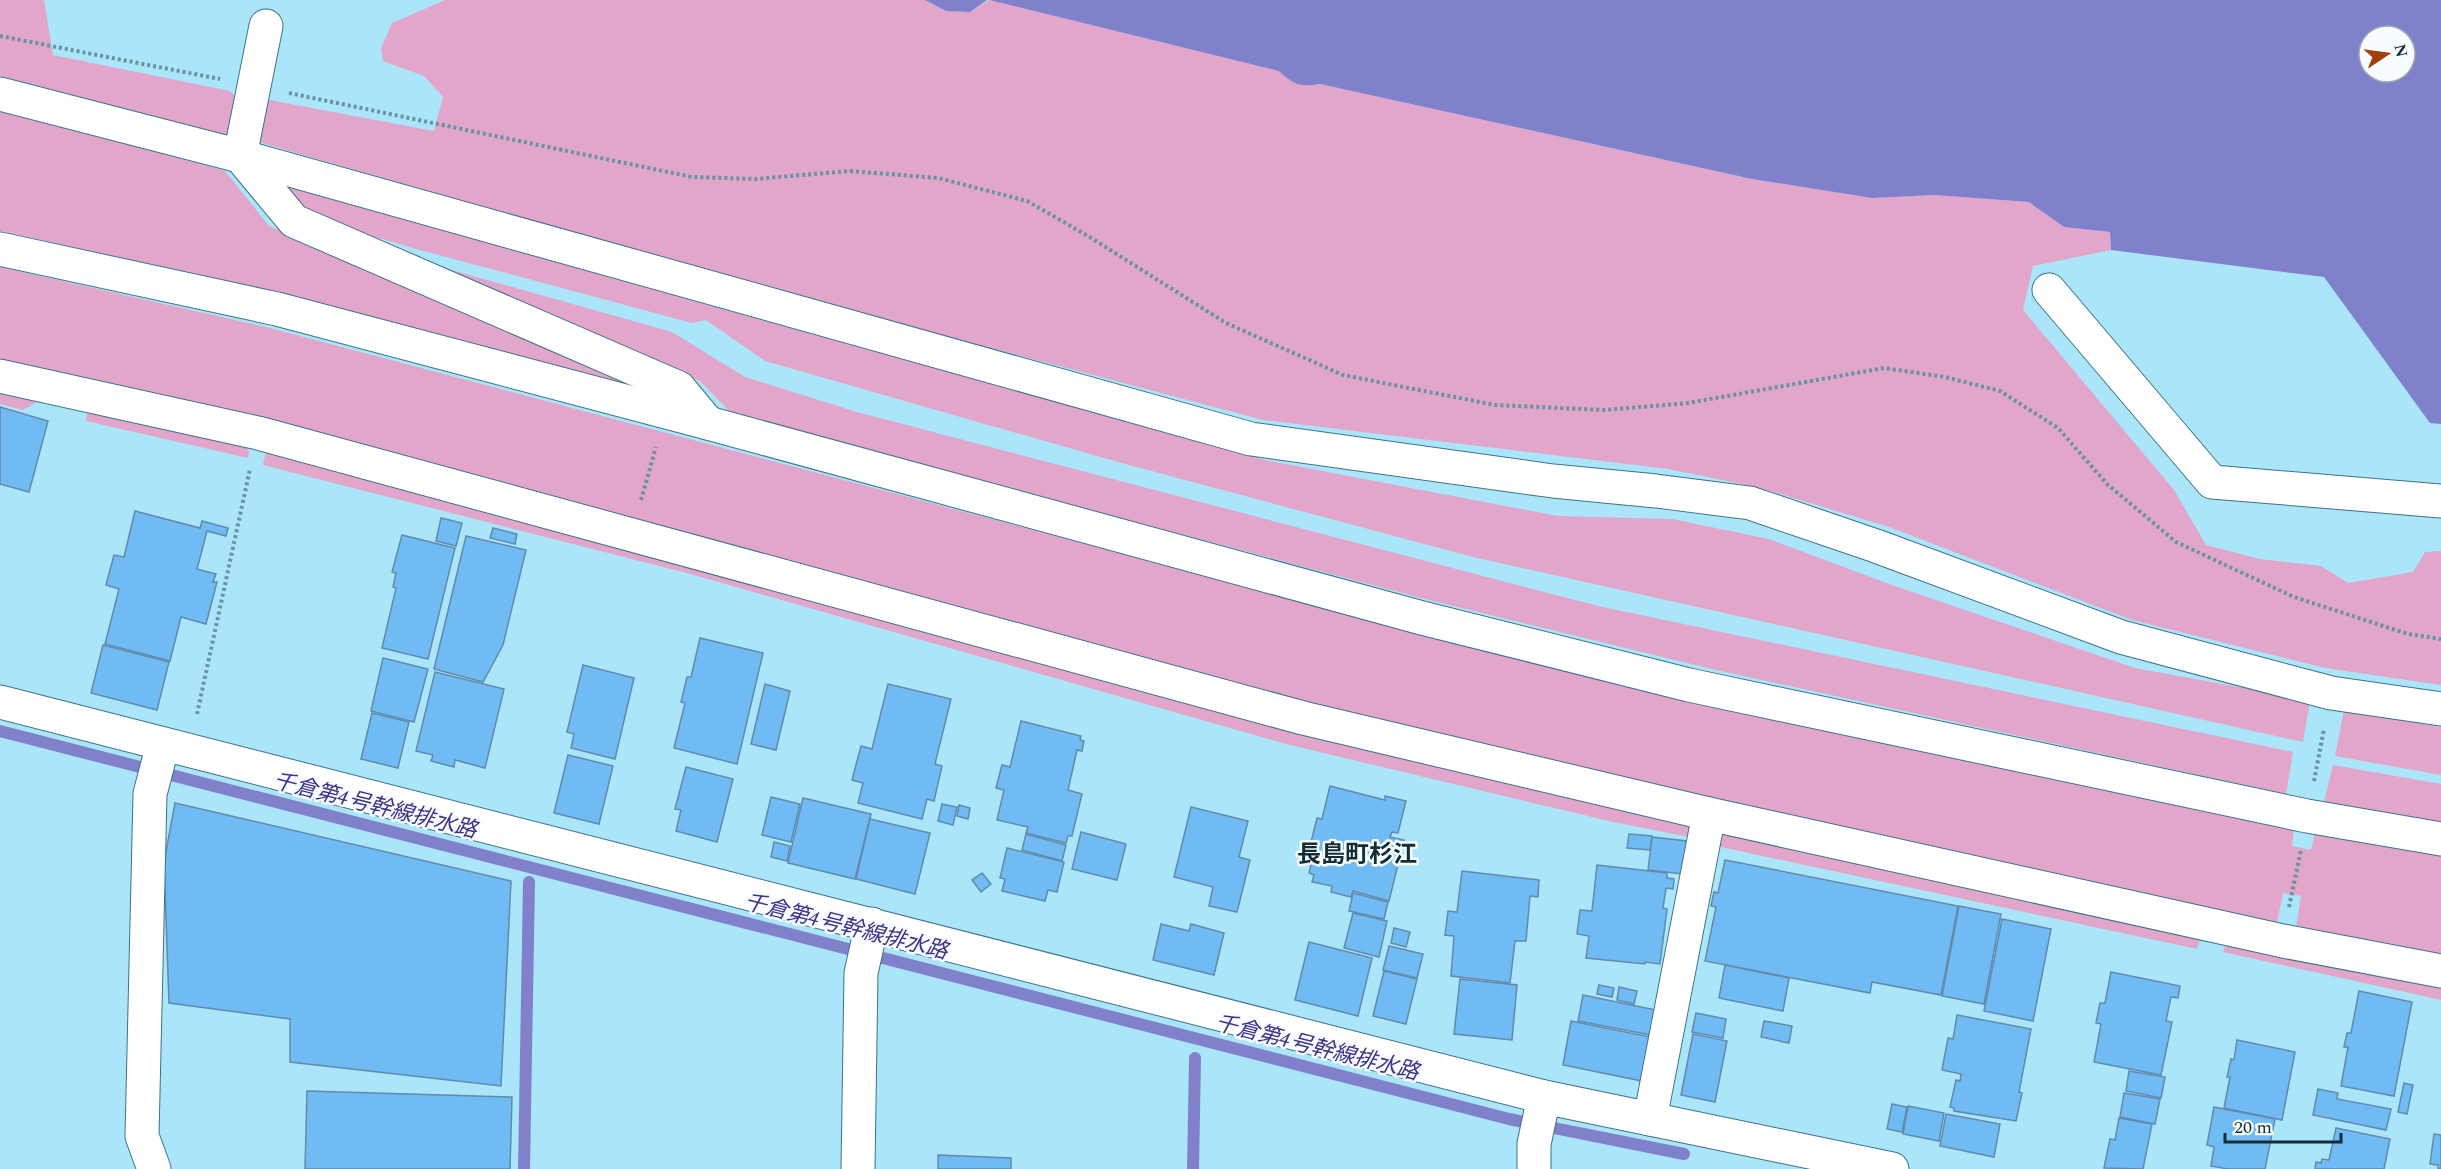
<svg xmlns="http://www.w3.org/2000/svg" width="2441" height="1169" viewBox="0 0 2441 1169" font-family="Spectral,'Noto Sans JP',serif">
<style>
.green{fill:#e2a6ca}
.water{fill:#8080cb;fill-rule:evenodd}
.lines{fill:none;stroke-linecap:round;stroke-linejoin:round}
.stream{stroke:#8080cb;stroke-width:12}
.building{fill:#70bbf4;stroke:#628aaa;stroke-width:1.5}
.minor-casing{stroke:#3c7387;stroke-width:35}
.path{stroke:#6893a3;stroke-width:4;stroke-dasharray:3 3;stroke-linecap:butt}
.minor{stroke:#fff;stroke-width:33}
.labels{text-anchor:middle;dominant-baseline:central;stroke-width:5;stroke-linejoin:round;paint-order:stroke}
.water-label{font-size:22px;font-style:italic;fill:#3d338b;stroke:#f7fcfe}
.quarter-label{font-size:24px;font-weight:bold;fill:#152d35;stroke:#f7fcfe}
</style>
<rect width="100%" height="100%" fill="#aae5fa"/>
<g class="green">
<path d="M0 0H44L53 55 230 91 238 100 234 128 226 135 0 76Z"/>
<path d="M445 0H925L946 11 970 12 989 0 1280 71C1292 84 1302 87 1320 84L1752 179 1872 198 1935 195 2029 202 2064 227 2110 232 2111 250 2033 266 2023 310 2174 490 2206 545 2260 559 2321 566 2348 583 2413 572 2425 552 2441 551V685L2325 668 2132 620 1889 527 1757 487 1668 469 1263 420 708 273 259 142 264 99 434 131 443 97 424 76 383 61 381 48 392 23Z"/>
<path d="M0 108 225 171 269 226 423 289 637 387 274 291 0 231Z"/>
<path d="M288 185 711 306 1265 460 1558 516 1672 519 1769 539 1889 584 2135 668 2310 700 2303 742 1473 557 1118 462 765 361 706 320 692 323 409 247 309 217 285 193Z"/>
<path d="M395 254 672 332 745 377 857 412 1598 606 2293 752 2286 794 1716 670 1425 599 733 415 700 381Z"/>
<path d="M0 267 270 328 1418 632 2294 829 2292 846 2311 850 2315 833 2441 856V955L2296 927 2301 896 2283 893 2277 923 1749 812 1314 706 0 365Z"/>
<path d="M0 387 38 401 23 410 0 404Z"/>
<path d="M89 404 240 439 249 452 248 458 86 421Z"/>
<path d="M267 446 1684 818 1691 832 1689 837 1609 821 1286 744 687 573 263 465Z"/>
<path d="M2344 710 2441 727V775L2335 756Z"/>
<path d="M2333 765 2441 784V823L2324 802Z"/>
<path d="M1727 830 2202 932 2197 949 1716 846 1719 836Z"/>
<path d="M2229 937 2441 978V1000L2223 952Z"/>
</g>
<g class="water">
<path d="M925 0H987L970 12 946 11Z"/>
<path d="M989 0H2441V424L2430 423 2324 277 2111 250 2110 232 2064 227 2029 202 1935 195 1872 198 1752 179 1320 84C1301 87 1293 85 1279 71ZM2369 36H2405V72H2369Z"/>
</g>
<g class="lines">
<g class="stream">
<path d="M0 731 1509 1119 1684 1154"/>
<path d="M524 1169 529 882"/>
<path d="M1193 1169 1195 1058"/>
</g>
</g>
<g class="building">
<path d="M0 407 48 421 29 492 0 484Z"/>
<path d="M135 511 200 528 202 521 228 528 226 536 207 531 197 569 216 574 213 582H217L206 624 181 617 170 661 105 644 119 589 106 585 114 555 124 557Z"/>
<path d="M441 518 462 523 456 546 436 541Z"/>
<path d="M493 528 517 534 515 544 490 538Z"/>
<path d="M402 535 455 548 428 659 382 648 396 588 393 587 396 573 392 572Z"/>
<path d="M466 536 526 550 503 645 483 682 434 669Z"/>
<path d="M700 638 763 653 737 764 674 748 685 703 681 702 687 677H691Z"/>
<path d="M103 645 169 662 157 710 91 693Z"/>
<path d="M383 658 428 669 414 722 371 711Z"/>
<path d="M583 665 634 678 615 759 571 748 574 734 567 732Z"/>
<path d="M435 672 504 689 485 768 455 760 454 767 431 761 433 755 416 751Z"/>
<path d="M765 684 790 691 776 750 751 744Z"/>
<path d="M888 684 951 699 935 764 942 766 934 801 927 799 922 819 858 803 863 783 852 780 861 746 872 749Z"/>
<path d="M372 713 409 722 398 768 361 759Z"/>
<path d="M1021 721 1081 736 1080 740 1084 741 1082 751 1077 750 1068 790 1082 794 1072 836H1068L1066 843 1026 833 1028 827 997 820 1004 790 996 788 1002 765 1010 767Z"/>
<path d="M568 755 613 766 599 824 554 813Z"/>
<path d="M686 767 733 779 717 842 676 831 681 810 675 809Z"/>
<path d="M1330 786 1385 800V796L1406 801 1398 833 1392 832 1390 837 1404 840 1389 901 1353 891 1351 897 1331 892 1332 886 1312 882 1314 875 1309 873 1316 844 1311 842 1317 818 1322 819Z"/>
<path d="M771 797 800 804 791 842 762 835Z"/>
<path d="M803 798 871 814 855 879 788 863Z"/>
<path d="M175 803 511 881 501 1086 290 1062V1019L169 1003 164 862Z"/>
<path d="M942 804 957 807 953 825 938 821Z"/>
<path d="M959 805 970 808 968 819 957 816Z"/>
<path d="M1191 807 1248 821 1239 857 1250 860 1237 912 1209 906 1213 887 1174 877Z"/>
<path d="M870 819 930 833 915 894 856 879Z"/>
<path d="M1081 832 1126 844 1117 880 1072 869Z"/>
<path d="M1026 834 1066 845 1062 861 1022 850Z"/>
<path d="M1629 834 1652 836 1650 850 1627 848Z"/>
<path d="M1652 837 1687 841 1683 874 1648 870Z"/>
<path d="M774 842 790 846 787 861 771 857Z"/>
<path d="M1007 848 1064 862 1057 892 1048 890 1045 901 1002 891 1005 879 1000 878Z"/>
<path d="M1725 860 1958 906 1941 995 1872 982 1870 993 1705 961 1716 907 1711 906 1714 892 1718 893Z"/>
<path d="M1597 865 1667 873V878L1674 879 1673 889 1666 888 1663 908 1667 909 1660 964 1645 962V964L1586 958 1589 936 1577 934 1580 910 1592 911Z"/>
<path d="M1462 871 1539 880 1538 897 1530 896 1526 941H1515L1510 983 1451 976 1454 936 1445 935 1448 911 1457 912Z"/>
<path d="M982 873 991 884 981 892 972 880Z"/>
<path d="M1353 893 1388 902 1384 919 1349 911Z"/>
<path d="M1959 906 2001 914 1984 1004 1942 996Z"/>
<path d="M1353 913 1387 921 1379 957 1344 948Z"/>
<path d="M2002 919 2051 929 2033 1021 1984 1011Z"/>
<path d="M1161 924 1189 931 1191 924 1224 933 1214 975 1153 960Z"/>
<path d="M1394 928 1410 932 1406 947 1391 943Z"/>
<path d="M1309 942 1372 958 1358 1016 1295 1000Z"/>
<path d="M1389 946 1423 954 1417 978 1383 970Z"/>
<path d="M1725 965 1789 978 1783 1011 1719 998Z"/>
<path d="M1384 971 1417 979 1406 1024 1373 1016Z"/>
<path d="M2111 972 2180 986 2178 998 2171 997 2166 1021 2172 1022 2161 1075 2094 1062 2101 1024 2096 1023 2100 1003H2105Z"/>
<path d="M1460 979 1517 985 1512 1040 1454 1034Z"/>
<path d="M1599 985 1614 988 1612 997 1597 994Z"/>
<path d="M1619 987 1637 991 1634 1004 1617 1000Z"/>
<path d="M2359 991 2412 1002 2394 1096 2341 1086 2348 1047H2344L2347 1033H2351Z"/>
<path d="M1583 995 1656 1010 1651 1035 1578 1021Z"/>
<path d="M1696 1013 1726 1019 1723 1038 1692 1032Z"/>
<path d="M1957 1015 2031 1029 2019 1092 2022 1093 2016 1121 1954 1111V1108L1950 1107 1956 1080 1960 1081 1961 1074 1942 1070 1948 1038 1953 1039Z"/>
<path d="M1571 1021 1650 1037 1642 1081 1563 1065Z"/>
<path d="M1764 1021 1792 1026 1789 1043 1761 1037Z"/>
<path d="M1693 1034 1727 1041 1715 1102 1681 1095Z"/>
<path d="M2237 1040 2295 1052 2282 1120 2224 1108 2230 1077H2227L2231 1059 2234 1060Z"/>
<path d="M2129 1071 2165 1077 2161 1098 2126 1091Z"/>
<path d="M2404 1083 2413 1085 2407 1114 2398 1112Z"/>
<path d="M2318 1089 2338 1093 2337 1099 2391 1109 2386 1130 2313 1115Z"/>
<path d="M307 1091 512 1097 510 1169H305Z"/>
<path d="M2124 1093 2160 1099 2155 1124 2120 1117Z"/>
<path d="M1892 1104 1907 1107 1902 1132 1887 1129Z"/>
<path d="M1908 1106 1944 1113 1939 1141 1903 1134Z"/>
<path d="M2214 1107 2275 1119 2265 1169H2228L2211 1166 2214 1147 2207 1145Z"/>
<path d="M1946 1114 2000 1124 1994 1157 1940 1146Z"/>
<path d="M2119 1118 2152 1124 2143 1169 2104 1168 2110 1139 2115 1140Z"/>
<path d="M2336 1128 2390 1139 2384 1169H2315L2316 1162 2321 1163 2322 1159 2329 1160Z"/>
<path d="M2434 1134 2441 1135V1169H2438V1165L2430 1164Z"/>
<path d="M938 1155 1011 1158V1169H938Z"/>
</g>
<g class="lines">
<defs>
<g id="minor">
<path d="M266 26 240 156 294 221 679 388 708 423"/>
<path d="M0 94 240 156 1251 439 1553 481 1656 491 1750 503 1876 546 2121 637 2331 693 2441 709"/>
<path d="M0 249 277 309 708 423 1422 618 1689 685 2307 816 2441 839"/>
<path d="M2049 290 2212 482 2441 501"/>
<path d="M0 376 258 433 1303 718 1709 814 2283 941 2441 971"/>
<path d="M0 702 1544 1097 1892 1169"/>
<path d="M1650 1119 1709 814"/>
<path d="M154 1169 142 1136 150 794 163 744"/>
<path d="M858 1169 861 973 872 924"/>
<path d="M1534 1169V1144L1544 1097"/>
</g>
</defs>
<use href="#minor" class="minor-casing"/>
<g class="path">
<path d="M0 36 220 79"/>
<path d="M289 93 692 177 756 179 850 171 938 178 1027 201 1088 236 1226 323 1343 375 1495 405 1604 410 1688 403 1884 368 1945 377 2000 391 2058 428 2107 484 2176 542 2294 597 2408 634 2441 639"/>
<path d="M641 500 656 447"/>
<path d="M197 714 250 469"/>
<path d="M2314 781 2324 729"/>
<path d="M2289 907 2301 850"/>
</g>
<use href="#minor" class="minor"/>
</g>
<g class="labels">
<g class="water-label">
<text transform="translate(375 806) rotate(14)">千倉第4号幹線排水路</text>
<text transform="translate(846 927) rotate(14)">千倉第4号幹線排水路</text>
<text transform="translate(1317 1048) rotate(14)">千倉第4号幹線排水路</text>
</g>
<g class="quarter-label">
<text x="1357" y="855">長島町杉江</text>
</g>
</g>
<g transform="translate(2387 54) rotate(77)"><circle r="28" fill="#f7fcfe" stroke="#9da9ae" stroke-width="1.5"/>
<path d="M0-4.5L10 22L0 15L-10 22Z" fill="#a33f09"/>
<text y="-9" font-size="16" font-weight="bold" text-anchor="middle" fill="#152d35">N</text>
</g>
<path d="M2225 1133v9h116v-9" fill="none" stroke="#152d35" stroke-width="3"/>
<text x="2234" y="1133" font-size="18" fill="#152d35" stroke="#f7fcfe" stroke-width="4.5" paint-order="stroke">20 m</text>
</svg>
